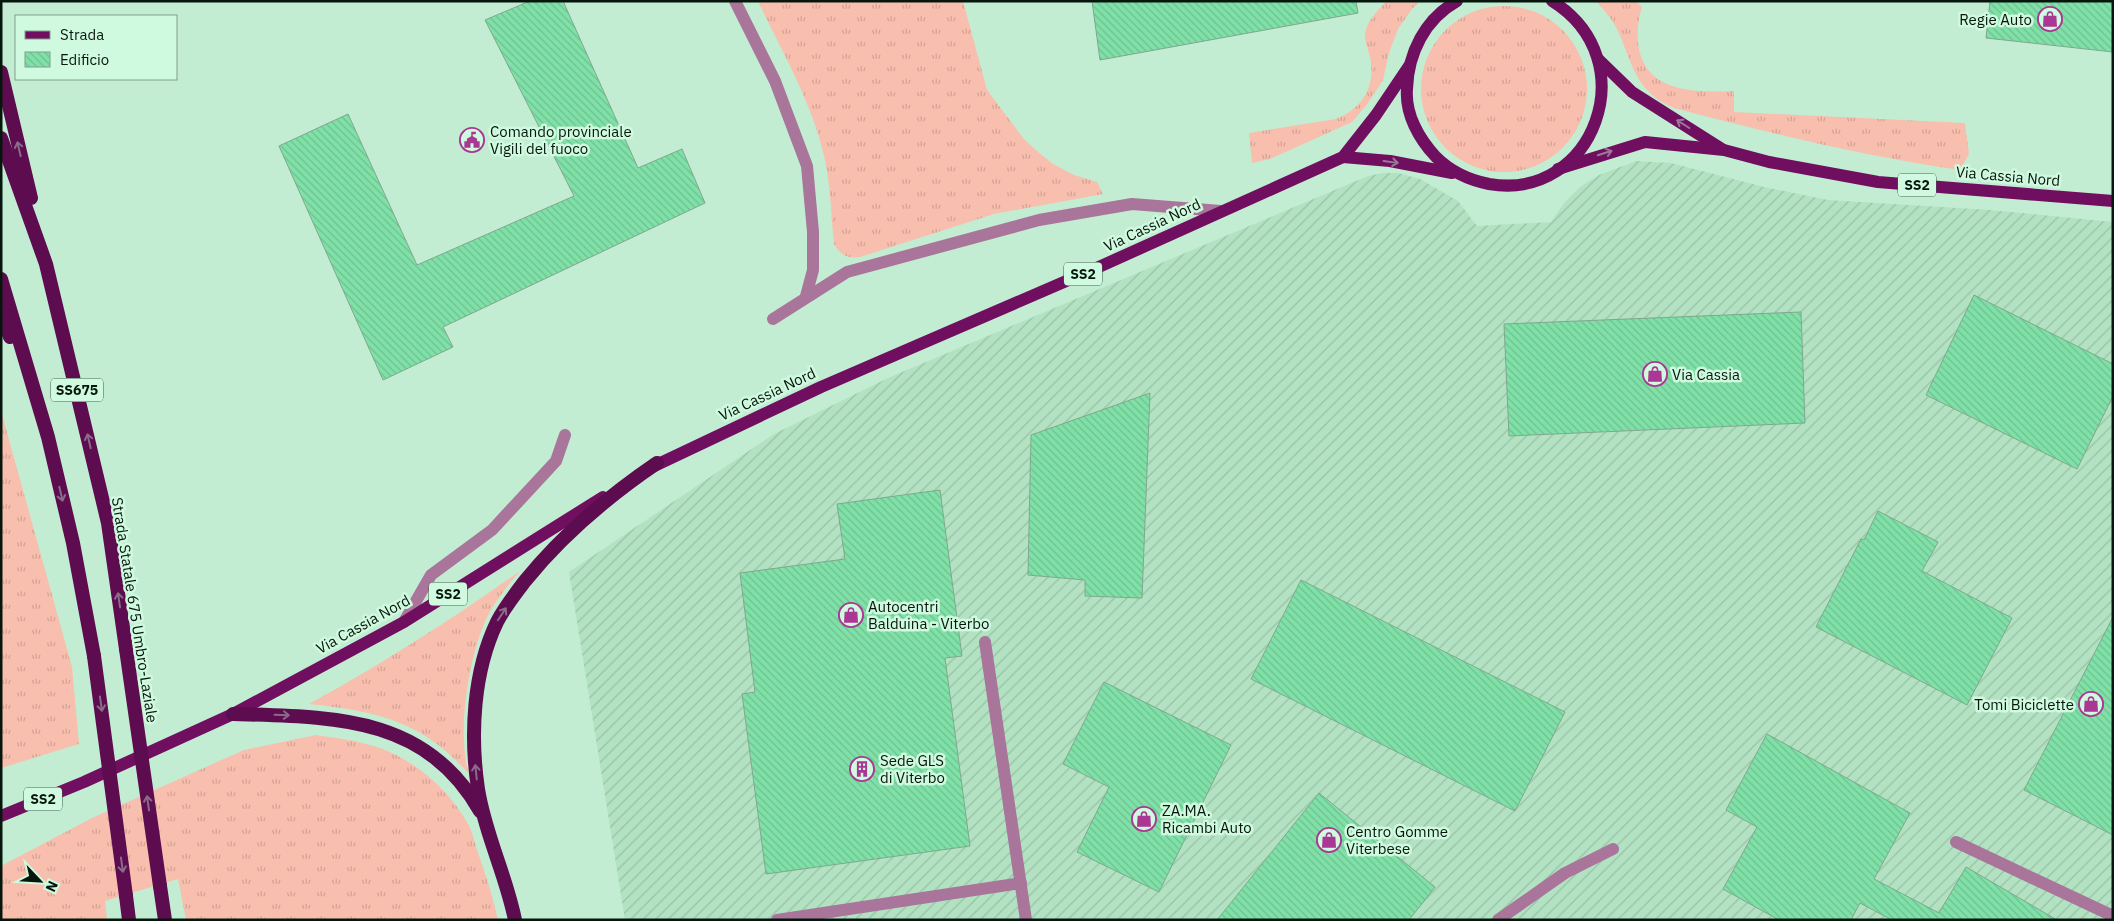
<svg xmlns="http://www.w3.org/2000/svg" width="2114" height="921" viewBox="0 0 2114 921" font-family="'IBM Plex Sans',sans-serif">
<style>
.industrial{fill:url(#industrial-furrows)}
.grass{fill:url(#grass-tufts)}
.building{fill:url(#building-back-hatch);stroke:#80a78e}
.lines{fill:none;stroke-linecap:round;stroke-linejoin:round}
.service{stroke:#a9759b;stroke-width:12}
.minor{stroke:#a9759b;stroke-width:12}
.primary{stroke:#700e60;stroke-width:12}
.trunk{stroke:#5c0c4f;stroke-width:14}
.trunk-bridge{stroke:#5c0c4f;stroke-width:14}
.oneway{stroke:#9b7899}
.oneway2{stroke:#8a6b89}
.labels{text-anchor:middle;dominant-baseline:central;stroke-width:5;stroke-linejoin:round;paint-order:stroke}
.shield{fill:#d0fadf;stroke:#435a4c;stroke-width:1}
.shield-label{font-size:14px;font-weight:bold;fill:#07160d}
.poi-label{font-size:15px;fill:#07160d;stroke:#d0fadf;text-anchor:start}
.street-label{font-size:15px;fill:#07160d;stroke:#d0fadf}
</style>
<defs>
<pattern id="industrial-furrows" width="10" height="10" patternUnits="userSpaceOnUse" patternTransform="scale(1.25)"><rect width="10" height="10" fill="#b2e2c2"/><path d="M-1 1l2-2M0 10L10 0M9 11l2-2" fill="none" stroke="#98c1a6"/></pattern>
<pattern id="grass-tufts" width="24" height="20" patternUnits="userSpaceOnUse" patternTransform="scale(1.25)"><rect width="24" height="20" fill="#f8beae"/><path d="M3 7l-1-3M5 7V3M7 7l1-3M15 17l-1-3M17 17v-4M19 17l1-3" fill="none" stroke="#d3a394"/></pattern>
<pattern id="building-back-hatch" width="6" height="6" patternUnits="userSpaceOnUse" patternTransform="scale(1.25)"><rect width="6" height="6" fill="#80e1a8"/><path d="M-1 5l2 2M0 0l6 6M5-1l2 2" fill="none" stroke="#6dc08f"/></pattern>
</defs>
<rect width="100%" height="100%" fill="#c3edd2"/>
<path class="industrial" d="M1636 161 1671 163 1764 187 1828 200 1990 210 2113 222V920H625L569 572 774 434 888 378 1368 176 1383 173H1398L1420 179 1458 201 1477 226 1551 222 1564 203 1580 187 1599 175Z"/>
<g class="grass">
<path d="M758 1H963L987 90 1024 139 1038 152 1053 164 1074 175 1097 182 1103 194 994 214 860 257C848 259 840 255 834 244 831 215 831 186 824 156 812 102 782 52 758 1Z"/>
<path d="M1386 1H1420L1412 9 1398 29 1389 53 1383 80 1368 103 1352 122 1270 159 1252 163 1249 133 1336 119C1363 108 1376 86 1370 57 1368 49 1365 42 1365 34 1367 20 1378 11 1386 1Z"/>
<path d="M1596 1H1635L1642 7C1634 32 1635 66 1661 81 1682 93 1711 92 1734 91V112L1965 123 1969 154 1960 170C1863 156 1769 133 1674 108 1635 92 1633 64 1617 29 1612 19 1604 10 1596 1Z"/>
<circle cx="1504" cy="89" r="83"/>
<path d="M1 411 72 667 79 744 1 768Z"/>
<path d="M520 571C508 585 497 599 488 615 469 653 456 734 469 774 422 721 377 711 309 704 384 663 451 620 520 571Z"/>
<path d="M316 735C337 738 359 741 380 748 416 761 450 791 468 824 473 833 475 844 478 853 486 875 493 897 498 920H186L178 879 105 901 107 920H1V866L92 818 244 750Z"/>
</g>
<g class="building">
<path d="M530 1H563L638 168 682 149 705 203 443 327 453 347 383 380 279 146 348 114 417 265 574 196 485 20Z"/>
<path d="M1092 1H1356L1358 13 1100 60Z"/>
<path d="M1990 1H2113V52L1986 38Z"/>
<path d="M1974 295 2113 364V396L2077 469 1926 395Z"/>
<path d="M1801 312 1805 423 1509 436 1504 324Z"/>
<path d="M1150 393 1142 598 1085 596V580L1028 575 1031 435Z"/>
<path d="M940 490 962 656 945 658 970 846 766 874 742 694 755 692 740 573 845 559 837 504Z"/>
<path d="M1878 511 1938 542 1922 571 2012 618 1967 705 1816 627 1861 539 1864 540Z"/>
<path d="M1301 580 1565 712 1515 811 1251 679Z"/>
<path d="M2113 617V835L2024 790Z"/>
<path d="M1104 682 1231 745 1159 892 1077 852 1109 787 1063 764Z"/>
<path d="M1767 734 1910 813 1874 879 1939 913 1966 867 2057 920H1892L1860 903 1851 920H1779L1723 889 1757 827 1726 810Z"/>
<path d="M1319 793 1435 887 1409 920H1217Z"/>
</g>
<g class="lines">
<g class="service">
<path d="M773 319 847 272 1039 220 1132 204 1221 211"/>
<path d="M404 622 431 575 492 530 556 461 565 435"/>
<path d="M985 642 1026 920"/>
<path d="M1956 842 2113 916"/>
<path d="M777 920 1021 883"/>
<path d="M1498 920 1565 873 1613 849"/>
</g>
<path class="minor" d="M735 1 775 81 807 166 813 232V270L806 296"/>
<g class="primary">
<path d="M1457 1C1425 19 1408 53 1407 89 1405 114 1419 139 1436 157 1450 171 1469 180 1489 184 1594 202 1647 60 1552 1"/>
<path d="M1598 59 1632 92 1722 149"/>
<path d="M1343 157 1390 161 1452 173"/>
<path d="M1558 169 1645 142 1724 150 1769 162 1878 182 2113 201"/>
<path d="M650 468 821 387 1101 266 1343 157 1376 115 1409 66"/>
<path d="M1 816 84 782 233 714 404 622 603 497"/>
</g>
<g class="trunk">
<path d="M1 72 31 198"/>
<path d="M1 138 46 264 108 523 126 649"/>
<path d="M1 279 48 437 73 543 94 656"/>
<path d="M1 314 10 337"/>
<path d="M233 714C330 717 425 714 480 811"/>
<path d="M160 886 165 920"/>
<path d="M126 896 129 920"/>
<path d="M515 920C506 875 485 834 478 789 470 735 473 672 497 622 504 608 515 594 525 581 563 534 607 497 657 463"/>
</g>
<g class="trunk-bridge">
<path d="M126 649 160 886"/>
<path d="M94 656 126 896"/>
</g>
</g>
<defs><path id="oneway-shaft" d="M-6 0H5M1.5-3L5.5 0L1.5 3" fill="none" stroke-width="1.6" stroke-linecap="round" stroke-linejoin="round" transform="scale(1.25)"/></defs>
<g class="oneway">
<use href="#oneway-shaft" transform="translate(1683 124) rotate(-148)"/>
<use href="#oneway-shaft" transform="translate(1605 153) rotate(-18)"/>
<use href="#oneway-shaft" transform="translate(1391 162) rotate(8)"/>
</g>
<g class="oneway2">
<use href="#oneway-shaft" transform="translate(19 149) rotate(-103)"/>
<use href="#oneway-shaft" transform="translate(89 441) rotate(-103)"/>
<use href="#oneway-shaft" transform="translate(61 494) rotate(77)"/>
<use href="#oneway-shaft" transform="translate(119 600) rotate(-98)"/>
<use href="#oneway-shaft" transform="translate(502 614) rotate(-56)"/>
<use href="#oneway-shaft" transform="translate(101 704) rotate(82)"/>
<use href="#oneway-shaft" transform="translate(282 715) rotate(2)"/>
<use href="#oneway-shaft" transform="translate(476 772) rotate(-96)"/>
<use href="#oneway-shaft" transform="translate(148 803) rotate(-98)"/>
<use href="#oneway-shaft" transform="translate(122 865) rotate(82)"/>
</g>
<defs>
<symbol id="shop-ring" viewBox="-11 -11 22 22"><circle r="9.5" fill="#d0fadf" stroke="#a93793" stroke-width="1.5"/><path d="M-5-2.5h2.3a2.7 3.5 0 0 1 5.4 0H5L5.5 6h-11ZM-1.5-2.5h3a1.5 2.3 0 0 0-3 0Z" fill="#a93793"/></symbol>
<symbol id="civic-ring" viewBox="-11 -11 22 22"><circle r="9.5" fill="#d0fadf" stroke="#a93793" stroke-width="1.5"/><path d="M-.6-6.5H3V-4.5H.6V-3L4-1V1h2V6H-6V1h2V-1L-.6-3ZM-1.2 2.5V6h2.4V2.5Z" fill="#a93793"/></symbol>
<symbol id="building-ring" viewBox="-11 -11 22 22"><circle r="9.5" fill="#d0fadf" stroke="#a93793" stroke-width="1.5"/><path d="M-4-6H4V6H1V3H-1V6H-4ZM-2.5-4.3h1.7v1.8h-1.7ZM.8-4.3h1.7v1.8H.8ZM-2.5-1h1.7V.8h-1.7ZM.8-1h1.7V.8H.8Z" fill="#a93793"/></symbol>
</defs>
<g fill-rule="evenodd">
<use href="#shop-ring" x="2036" y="5" width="28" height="28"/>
<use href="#civic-ring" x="458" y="126" width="28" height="28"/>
<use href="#shop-ring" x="1641" y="360" width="28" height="28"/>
<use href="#shop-ring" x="837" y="601" width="28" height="28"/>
<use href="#shop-ring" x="2077" y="690" width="28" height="28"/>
<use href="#building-ring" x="848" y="755" width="28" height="28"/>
<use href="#shop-ring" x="1130" y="805" width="28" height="28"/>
<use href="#shop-ring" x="1315" y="826" width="28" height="28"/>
</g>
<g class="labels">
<g class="shield">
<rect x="1898" y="173.5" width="38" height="23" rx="4"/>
<rect x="1064" y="262.5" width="38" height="23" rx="4"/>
<rect x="51" y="378.5" width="52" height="23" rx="4"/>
<rect x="429" y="582.5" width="38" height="23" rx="4"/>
<rect x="24" y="787.5" width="38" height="23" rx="4"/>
</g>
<g class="shield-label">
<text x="1917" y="185">SS2</text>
<text x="1083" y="274">SS2</text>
<text x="77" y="390">SS675</text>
<text x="448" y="594">SS2</text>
<text x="43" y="799">SS2</text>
</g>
<g class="poi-label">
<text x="2032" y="19" text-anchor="end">Regie Auto</text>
<text x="490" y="131">Comando provinciale<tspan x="490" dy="17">Vigili del fuoco</tspan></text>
<text x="1672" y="374">Via Cassia</text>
<text x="868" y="606">Autocentri<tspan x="868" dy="17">Balduina - Viterbo</tspan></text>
<text x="2074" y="704" text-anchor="end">Tomi Biciclette</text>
<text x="880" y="760">Sede GLS<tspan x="880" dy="17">di Viterbo</tspan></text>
<text x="1162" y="810">ZA.MA.<tspan x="1162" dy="17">Ricambi Auto</tspan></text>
<text x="1346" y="831">Centro Gomme<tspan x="1346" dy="17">Viterbese</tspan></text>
</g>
<g class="street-label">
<text transform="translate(2008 176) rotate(5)">Via Cassia Nord</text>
<text transform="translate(1152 225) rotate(-25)">Via Cassia Nord</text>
<text transform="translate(767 394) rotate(-25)">Via Cassia Nord</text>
<text transform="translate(135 610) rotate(81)">Strada Statale 675 Umbro-Laziale</text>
<text transform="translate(363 624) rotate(-29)">Via Cassia Nord</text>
</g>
</g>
<rect width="2114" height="921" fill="none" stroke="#07160d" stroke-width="5"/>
<rect x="15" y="15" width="162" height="65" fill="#d0fadf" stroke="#809f8b"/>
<rect x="25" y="31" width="25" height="8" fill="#700e60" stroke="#809f8b"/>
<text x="60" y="40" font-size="15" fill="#07160d">Strada</text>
<rect x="25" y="52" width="25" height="15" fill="url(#building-back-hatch)" stroke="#809f8b"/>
<text x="60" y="65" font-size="15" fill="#07160d">Edificio</text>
<g transform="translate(40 881) rotate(115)" stroke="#d0fadf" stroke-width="4" paint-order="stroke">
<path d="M0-4L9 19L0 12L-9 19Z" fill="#07160d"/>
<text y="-8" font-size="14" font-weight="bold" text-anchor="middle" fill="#07160d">N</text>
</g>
</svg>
